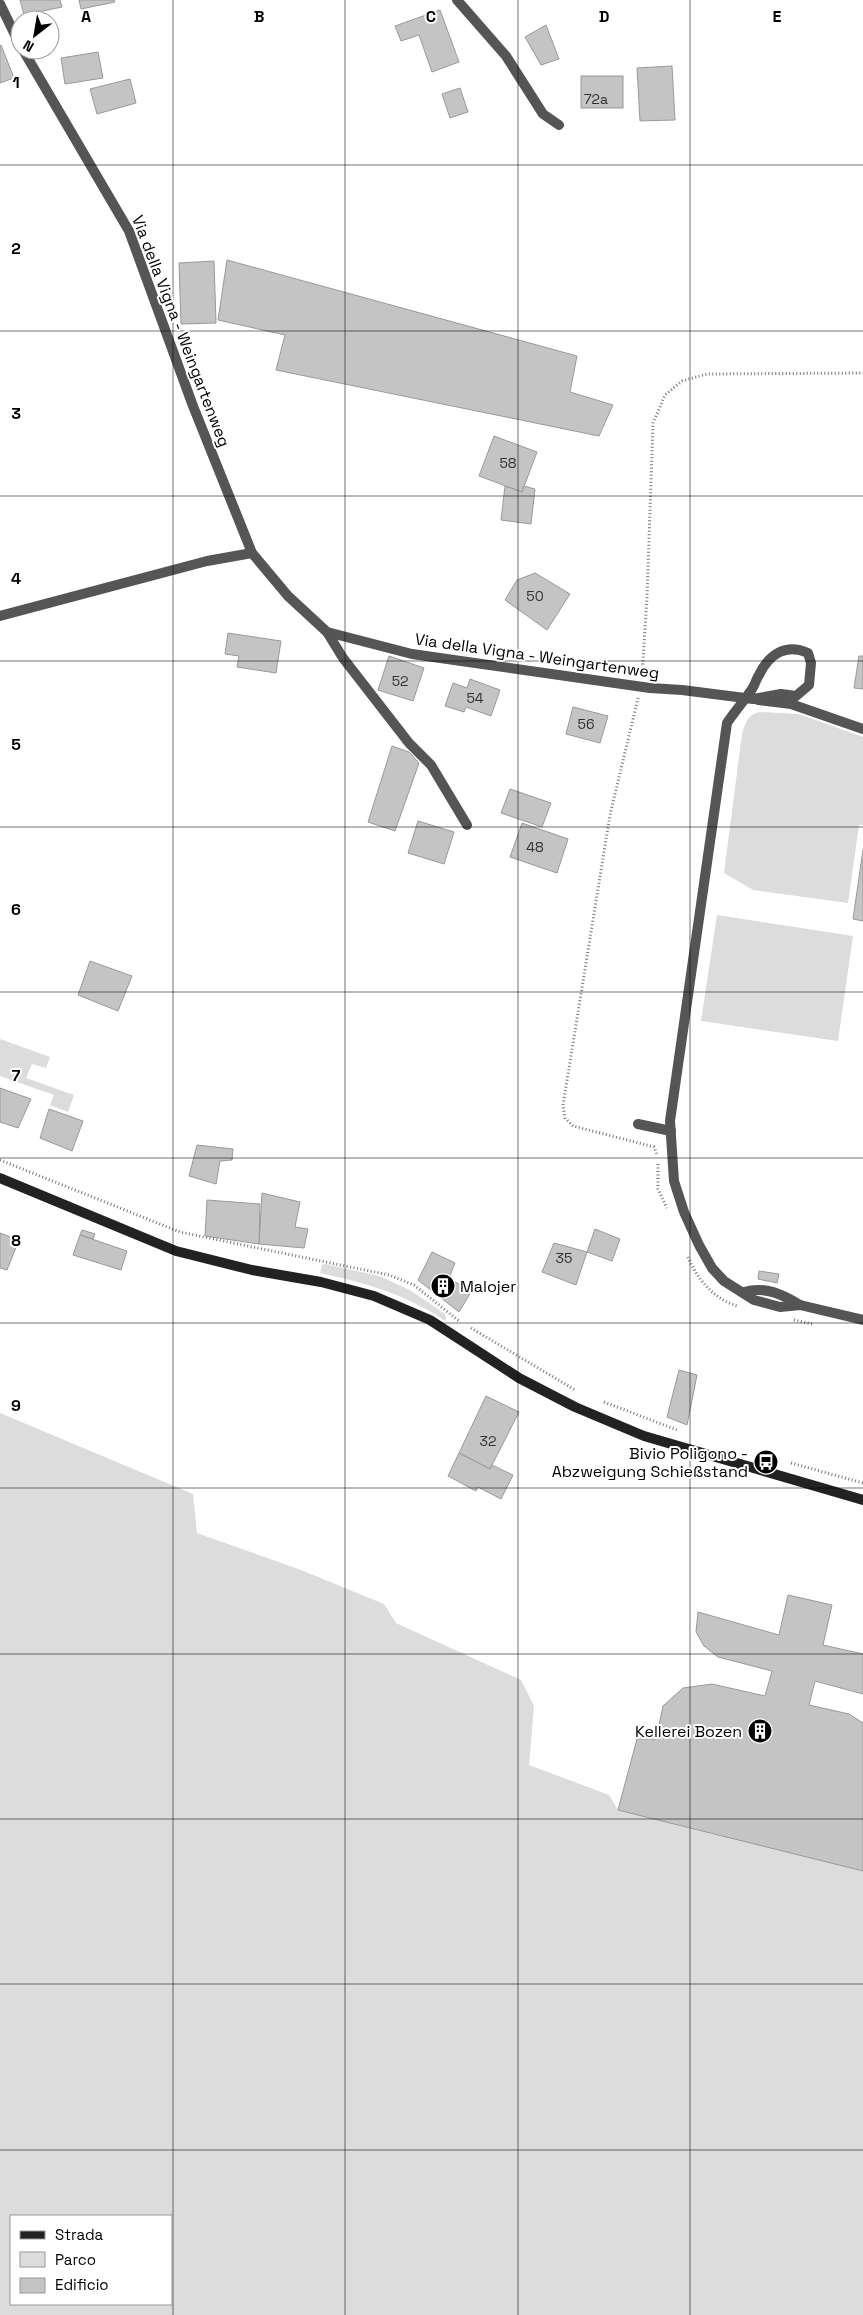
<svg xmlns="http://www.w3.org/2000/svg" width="863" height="2315" viewBox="0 0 863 2315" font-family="'Space Grotesk',sans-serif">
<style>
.green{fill:#dcdcdc;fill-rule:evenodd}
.building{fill:#c4c4c4;stroke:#999}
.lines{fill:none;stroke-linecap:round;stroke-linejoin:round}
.path{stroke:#777;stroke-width:3;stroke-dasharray:1 2.5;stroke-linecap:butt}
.lane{stroke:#555;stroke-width:10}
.street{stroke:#555;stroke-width:10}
.secondary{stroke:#222;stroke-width:10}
.grid{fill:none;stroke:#000;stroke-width:1;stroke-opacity:0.55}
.labels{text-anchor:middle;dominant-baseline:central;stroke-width:4;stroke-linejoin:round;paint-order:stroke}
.number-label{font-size:14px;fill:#313131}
.street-label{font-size:16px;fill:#000;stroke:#fff}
.poi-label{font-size:16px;fill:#000;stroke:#fff;text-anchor:end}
.grid-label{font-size:16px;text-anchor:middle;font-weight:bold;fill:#000;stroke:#fff;stroke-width:4;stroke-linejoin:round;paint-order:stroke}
</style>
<rect width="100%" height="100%" fill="#fff"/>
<g class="green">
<path d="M760 712 799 714 863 737V825H859L848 903 753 890 724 873 742 734C746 722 747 715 760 712Z"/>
<path d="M717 915 853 936 838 1041 701 1021Z"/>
<path d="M0 1039 50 1057 46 1068 32 1064 26 1078 74 1095 68 1112 50 1105 54 1095 0 1076Z"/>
<path d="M325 1264 379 1276 410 1290 445 1314 446 1318 445 1321C406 1294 366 1283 320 1273L322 1265Z"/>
<path d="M0 1413 193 1494 197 1533 301 1570 384 1604 396 1623 521 1680 534 1706 529 1765 609 1795 618 1810 863 1871V2315H0ZM11 2216H171V2304H11Z"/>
</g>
<g class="building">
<path d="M20 0H60L62 7 24 15Z"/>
<path d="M79 0H114L115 2 81 9Z"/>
<path d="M440 10 459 62 432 72 419 35 401 41 395 26Z"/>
<path d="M546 25 559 59 541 65 525 37Z"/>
<path d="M1 45 14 78 0 83V46Z"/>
<path d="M98 52 103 78 65 84 61 58Z"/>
<path d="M672 66 675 120 640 121 637 68Z"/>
<rect x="581" y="76" width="42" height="32"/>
<path d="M130 79 136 103 97 114 90 89Z"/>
<path d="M460 88 468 112 450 118 442 94Z"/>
<path d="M227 260 577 356 570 392 613 405 599 436 276 370 285 335 218 320Z"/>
<path d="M214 261 216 323 181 324 179 263Z"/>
<path d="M494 436 537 452 522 492 479 476Z"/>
<path d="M505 486 522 492 524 486 535 489 531 524 501 520Z"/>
<path d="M535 573 570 594 547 630 505 600 517 580Z"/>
<path d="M228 633 281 641 276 673 237 667 239 656 225 654Z"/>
<path d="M389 656 424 668 413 701 378 690Z"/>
<path d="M859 656H863V689L854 688Z"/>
<path d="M470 679 500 690 491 716 466 707 464 712 445 706 453 683 467 688Z"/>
<path d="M573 707 608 716 600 743 566 734Z"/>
<path d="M392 746 409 752 419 763 395 831 368 822Z"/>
<path d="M510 789 551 803 542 827 501 813Z"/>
<path d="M418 821 454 832 444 864 408 853Z"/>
<path d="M522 823 568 839 557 873 510 857Z"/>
<path d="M863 850V921L853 919Z"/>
<path d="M90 961 132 976 118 1011 78 995Z"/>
<path d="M0 1088 31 1099 18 1128 0 1122Z"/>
<path d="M49 1109 83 1121 72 1151 40 1138Z"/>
<path d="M197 1145 233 1149 232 1160 220 1161 216 1184 189 1176Z"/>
<path d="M262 1193 300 1202 295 1227 308 1229 304 1248 259 1244Z"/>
<path d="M207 1200 260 1204 259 1244 205 1236Z"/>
<path d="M595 1229 620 1239 612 1261 587 1252Z"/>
<path d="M82 1230 95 1234 93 1239 80 1235Z"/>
<path d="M0 1233 19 1240 7 1270 0 1268Z"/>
<path d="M80 1235 127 1251 121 1270 73 1255Z"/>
<path d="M554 1243 587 1252 576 1285 542 1272Z"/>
<path d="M432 1252 455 1263 449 1278 471 1292 459 1312 418 1280Z"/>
<path d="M759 1271 779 1274 777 1283 758 1279Z"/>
<path d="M679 1370 697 1375 687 1425 667 1417Z"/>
<path d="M486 1396 519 1412 490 1469 459 1453Z"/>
<path d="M459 1453 490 1469 492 1465 513 1475 501 1499 478 1487 476 1491 448 1476Z"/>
<path d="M788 1595 832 1605 823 1645 863 1654V1694L815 1681 809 1705 849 1714 863 1723V1871L618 1810 637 1739H656L663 1706 683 1688 712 1684 765 1696 772 1671 718 1657 704 1646 696 1632 698 1612 779 1635Z"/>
</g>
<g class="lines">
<g class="path">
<path d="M642 675 647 598 653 423 665 395 682 381 707 374 863 373"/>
<path d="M638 698 610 815 563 1105 565 1118 573 1126 654 1147 657 1155"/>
<path d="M0 1160 180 1232 389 1275 414 1285 459 1321"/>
<path d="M658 1164V1189L667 1208"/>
<path d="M688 1257C697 1279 714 1299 737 1306"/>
<path d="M794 1320 812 1324"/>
<path d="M471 1328 575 1390"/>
<path d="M604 1402 677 1430"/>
<path d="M791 1463 863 1483"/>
</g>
<g class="lane">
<path d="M457 0 506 56 543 114 559 125"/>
<path d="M327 632 343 658 409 743 431 765 467 825"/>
<path d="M650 688 682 690 745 698 753 699 781 694 796 696 809 685 811 663 808 653C786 643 769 654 759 675 756 679 755 685 752 689 744 701 735 711 727 723L670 1121 674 1181 684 1212 699 1245 712 1268 724 1281 754 1300 780 1307 800 1305 863 1320"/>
<path d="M758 700 791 704 863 729"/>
<path d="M638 1124 671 1131"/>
<path d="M744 1292C765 1286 782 1294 800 1305"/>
</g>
<g class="street">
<path d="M0 4 20 45"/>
<path d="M23 50 129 231 193 406 252 553 288 596 327 632 412 654 650 688"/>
<path d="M0 616 207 561 252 553"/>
</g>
<path class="secondary" d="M0 1178 176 1251 252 1270 321 1282 374 1296 430 1320 519 1378 575 1407 644 1436 863 1500"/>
</g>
<path class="grid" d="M173 0V2315M345 0V2315M518 0V2315M690 0V2315M0 165H863M0 331H863M0 496H863M0 661H863M0 827H863M0 992H863M0 1158H863M0 1323H863M0 1488H863M0 1654H863M0 1819H863M0 1984H863M0 2150H863"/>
<defs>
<symbol id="building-disc" viewBox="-11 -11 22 22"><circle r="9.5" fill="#000" stroke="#fff"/><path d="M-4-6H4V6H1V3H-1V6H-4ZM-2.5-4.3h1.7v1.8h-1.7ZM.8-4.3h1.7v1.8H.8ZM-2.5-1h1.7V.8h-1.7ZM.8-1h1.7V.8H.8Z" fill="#fff"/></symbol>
<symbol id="bus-disc" viewBox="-11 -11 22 22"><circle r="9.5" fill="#000" stroke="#fff"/><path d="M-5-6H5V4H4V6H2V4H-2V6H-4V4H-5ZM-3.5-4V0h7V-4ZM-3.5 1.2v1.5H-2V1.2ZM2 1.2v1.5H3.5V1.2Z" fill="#fff"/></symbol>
</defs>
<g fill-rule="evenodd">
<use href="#building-disc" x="429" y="1272" width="28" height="28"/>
<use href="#bus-disc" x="752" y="1448" width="28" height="28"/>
<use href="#building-disc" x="746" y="1717" width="28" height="28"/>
</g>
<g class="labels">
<g class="number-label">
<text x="596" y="99">72a</text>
<text x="508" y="463">58</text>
<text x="535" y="596">50</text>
<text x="400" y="681">52</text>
<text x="475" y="698">54</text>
<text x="586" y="724">56</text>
<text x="535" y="847">48</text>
<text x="564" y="1258">35</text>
<text x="488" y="1441">32</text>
</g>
<g class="street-label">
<text transform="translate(181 331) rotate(69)">Via della Vigna - Weingartenweg</text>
<text transform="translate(537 656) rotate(8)">Via della Vigna - Weingartenweg</text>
</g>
<g class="poi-label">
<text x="460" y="1286" text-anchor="start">Malojer</text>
<text x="748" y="1453">Bivio Poligono -<tspan x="748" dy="18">Abzweigung Schießstand</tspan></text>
<text x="742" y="1731">Kellerei Bozen</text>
</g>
</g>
<g class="grid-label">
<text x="86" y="22">A</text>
<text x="259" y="22">B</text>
<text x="431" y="22">C</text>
<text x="604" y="22">D</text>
<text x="777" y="22">E</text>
<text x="16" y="88">1</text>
<text x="16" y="254">2</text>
<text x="16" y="419">3</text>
<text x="16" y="584">4</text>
<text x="16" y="750">5</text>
<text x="16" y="915">6</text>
<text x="16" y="1081">7</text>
<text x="16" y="1246">8</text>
<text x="16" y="1411">9</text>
</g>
<rect x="10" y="2215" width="162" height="90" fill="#ffffff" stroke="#999999"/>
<rect x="20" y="2231" width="25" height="8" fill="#222222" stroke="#999999"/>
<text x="55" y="2240" font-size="15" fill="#000000">Strada</text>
<rect x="20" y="2252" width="25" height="15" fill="#dcdcdc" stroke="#999999"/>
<text x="55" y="2265" font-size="15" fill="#000000">Parco</text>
<rect x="20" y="2278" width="25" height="15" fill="#c4c4c4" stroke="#999999"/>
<text x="55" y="2290" font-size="15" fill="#000000">Edificio</text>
<g transform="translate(35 35) rotate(211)"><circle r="24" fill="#ffffff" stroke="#999999"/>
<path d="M0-4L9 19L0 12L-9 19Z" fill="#000000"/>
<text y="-8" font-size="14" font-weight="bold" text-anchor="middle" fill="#000000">N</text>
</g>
</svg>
